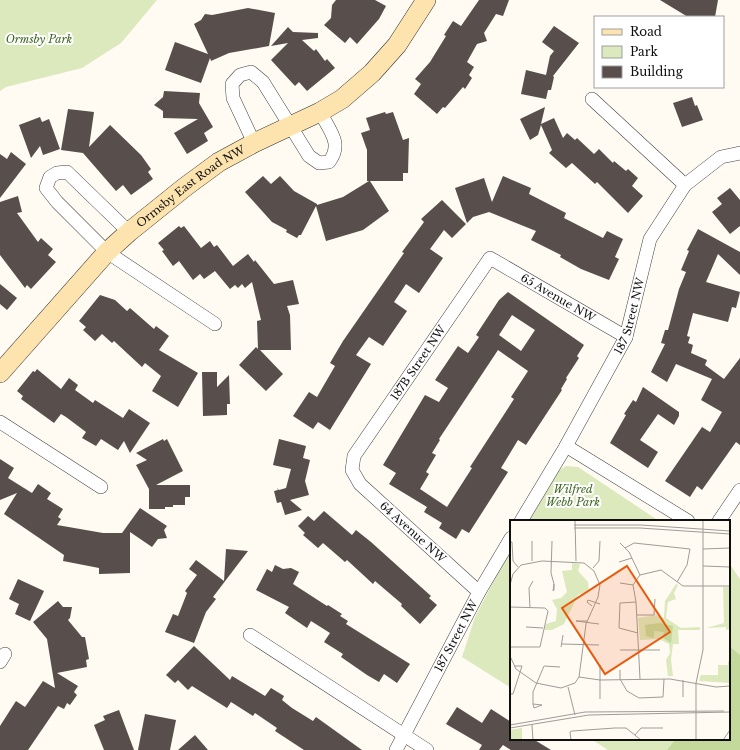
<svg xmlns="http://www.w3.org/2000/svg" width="740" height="750" viewBox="0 0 740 750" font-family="'Libre Baskerville',serif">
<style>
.green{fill:#dce9bc}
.forest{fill:#c3d99b}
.building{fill:#584e4c;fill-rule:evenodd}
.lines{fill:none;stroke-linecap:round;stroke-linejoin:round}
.street-casing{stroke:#424242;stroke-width:14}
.secondary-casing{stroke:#313131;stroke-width:20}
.street{stroke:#fff;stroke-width:13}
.secondary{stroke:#fde4af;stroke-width:19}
.labels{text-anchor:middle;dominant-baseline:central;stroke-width:4;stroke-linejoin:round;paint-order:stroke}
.park-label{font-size:11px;font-style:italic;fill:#3d6620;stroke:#fff}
.street-label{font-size:11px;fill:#0f0f0f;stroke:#fff}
.inset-road{fill:none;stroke:#9f9c97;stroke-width:1}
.view{fill:#e8590c;fill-opacity:0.15;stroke:#e8590c;stroke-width:2}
.inset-edge{fill:none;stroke:#0f0f0f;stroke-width:2}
</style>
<rect width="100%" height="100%" fill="#fffaf2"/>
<g class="green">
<path d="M0 0H157L121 43 82 68 6 87 0 91Z"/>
<path d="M566 466 578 467 659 521H527L558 471Z"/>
<path d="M511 548V688L462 657 475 617Z"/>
<path d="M729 563 740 579V750H608L591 739H729Z"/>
</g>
<path class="forest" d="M729 646 740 655V750H667L676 739H729Z"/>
<g class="building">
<path d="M336 0H375L386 6 379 19 357 44 350 37 345 43 324 25 331 18 332 5Z"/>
<path d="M479 0H509L503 16 496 14 484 33 487 41 477 44 467 62 474 67 469 75 472 78 465 89 463 87 445 108 443 107 437 114 414 94 421 84 415 79 430 62 446 36 444 35 453 21 461 26Z"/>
<path d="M660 0H718L715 17H688Z"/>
<path d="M248 8 275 13 269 46 229 53 211 61 210 58 201 83 165 70 175 42 208 54 194 24 201 20 205 14 212 15Z"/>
<path d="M554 26 579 43 553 76 554 77 551 90H548L546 99 521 94 526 70 546 75 550 56 554 51 542 42Z"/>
<path d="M288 27 293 32 318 33V38L302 40 314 51 316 49 325 61 327 59 335 68 307 91 299 82 295 86 271 60 288 43 271 46Z"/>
<path d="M164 91 200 93 199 103 213 127 204 133 208 141 187 154 174 133 198 119 163 118V111L154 105 163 97Z"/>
<path d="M692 97 695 106 697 105 703 120 682 127 673 103Z"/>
<path d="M545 107 541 124 554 118 563 138 567 133 575 140 577 138 594 154 599 149 613 163 614 161 626 171 628 169 638 178 632 186 643 196 628 213 597 182 595 184 572 163 566 168 549 153 552 150 541 125 538 135 530 140 520 119Z"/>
<path d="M68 109 94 112 89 147 110 125 141 155 151 169 148 172 153 179 131 195 123 185 116 191 83 153 61 150Z"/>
<path d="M385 112 386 114 393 112 403 140 409 138 408 173H403V181H370L389 211 363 230 326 241 316 206 301 235H299L297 238 286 232 287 230 272 222 245 192 263 176 271 184 280 176 294 191 317 204V205L343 197 369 181H367V150L361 133 370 130 366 118Z"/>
<path d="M40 117 42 122 49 119 60 149 43 155 40 146 31 158 19 125Z"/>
<path d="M11 152 26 164 0 198V154L7 159Z"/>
<path d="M503 176 531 188 529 194 566 213 564 218 603 238 607 231 623 239 615 257 619 259 609 280 581 269 560 257 561 255 531 240 536 231 489 212 473 217 467 223 455 188 484 178 492 202Z"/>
<path d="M730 188 740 200V226L730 234 712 212 722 204 717 198Z"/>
<path d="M18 196 22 212 17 213 38 242 41 238 53 249 48 255 56 262 31 289 27 285 25 288 0 255V202Z"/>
<path d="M442 200 466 224 452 238 444 230 430 249 443 258 419 293 406 284 394 302 407 311 383 346 369 337 356 355 371 364 330 430 318 422 313 429 293 416 309 392 317 397 335 366 330 363 343 341 404 253 402 252 424 222 421 219Z"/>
<path d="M179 226 181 228 184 226 201 248 210 241 214 247 217 245 233 266 248 254 254 262 255 260 274 284 293 280 299 304 287 306 290 315 291 350H260L283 374 266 391 239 365 256 347 258 349 257 321 261 320 252 282 245 288 242 284 238 288 235 285 230 289 215 271 204 279 200 274 193 280 179 261 173 266 162 251 164 250 158 243Z"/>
<path d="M698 229 740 252V275L718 254 706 282 740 292 736 308 732 307 728 322 693 313 687 336 690 337 688 343 693 345 691 353 707 360 705 365 724 379 740 358V445L736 442 702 490 697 486 690 497 665 481 702 427 710 432 722 412 701 400 712 379 676 364 667 382 651 372 665 344 661 343 665 330H668L679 289 686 272 681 270 689 251 687 250Z"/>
<path d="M0 284 17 298 7 310 0 304Z"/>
<path d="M508 292 584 345 577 356 579 358 566 378 567 379 561 389 562 390 526 445 518 440 501 468 508 472 469 533 462 529 456 539 439 528 442 523 424 512 427 507 389 484 396 473 383 465 425 395 439 402 448 388 435 380 458 346 468 353 479 337 476 335 499 300ZM512 315 535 330 521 351 499 335ZM498 350 528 371 511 397 514 399 470 467 472 468 447 507 420 489 429 474 426 472 436 455 432 453 440 440 439 439Z"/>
<path d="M100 295 115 300 127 311 130 308 154 329 156 326 169 336 159 350 198 373 178 407 152 391 161 376 145 363 142 367 114 341 112 343 102 334 95 341 83 330 86 327 79 321Z"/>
<path d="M37 369 61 389 69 378 78 385 75 390 93 403 95 400 123 418 129 409 150 423 130 453 124 441 118 450 101 439 96 446 82 438 86 432 66 417 61 414 54 423 21 399 23 396 17 391 33 371 35 372Z"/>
<path d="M202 372H217V387L229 375 230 404H227V415L203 416Z"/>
<path d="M643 387 679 412V416L674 425 658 414 640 440 658 452 648 468 610 443 626 415 624 414 633 400 636 402Z"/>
<path d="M163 439 164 441 167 439 183 471 156 485H190V497H185V505H173V507H165V509H149V489L136 465 147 460 136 453Z"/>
<path d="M279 439 306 446 303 458 310 460 305 481 309 495 290 500 302 510 285 515 281 502 277 503 274 491 278 490 277 488 279 490 286 488 291 469 273 465Z"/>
<path d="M0 459 14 468 8 478 32 493 38 484 51 493 47 499 63 509 58 517 61 519 57 525 103 533H122L140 508 167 526 164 530 167 538 158 539 152 547 130 532V573L99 574V568L63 561 64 555 4 514 17 493 0 500Z"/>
<path d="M324 511 352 535 356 530 371 542 431 596 429 598 437 605 420 624 401 606 402 604 375 581 373 584 347 560 345 562 323 543 318 548 303 535 305 533 298 526 308 516 314 521Z"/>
<path d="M226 549 248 551 213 597 216 599 206 612 194 643 165 632 173 614 178 616 187 593 185 591 197 575 189 569 196 560 224 581Z"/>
<path d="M275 565 283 569 291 568 299 572 293 584 327 606 328 605 342 614 340 616 348 621 346 624 410 664 397 683 384 674 379 682 367 675 341 657 343 654 324 642 330 633 311 621 307 628 285 613 289 607 256 590 267 569 272 572Z"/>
<path d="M18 579 44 591 30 621 15 614 19 604 9 599Z"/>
<path d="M58 601 63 607H72L70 618 68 620 82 637H85L89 659 86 660 87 667 57 673 78 686 74 692 77 695 70 705 67 703 64 709 58 706 28 750H0V726L16 701 25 707 43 681 55 688 47 639 33 622Z"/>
<path d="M194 646 230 680 232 676 265 696 271 688 284 696 282 700 292 708 313 721 316 717 362 750H304L275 731 277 728 255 713 253 716 231 702 227 708 192 686 188 690 178 680 175 683 166 675Z"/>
<path d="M457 707 482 723 491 709 511 722V739H533L551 750H511L503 745 499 750H479L482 745 446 724Z"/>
<path d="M119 710 134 750H104L94 725 105 720 103 716Z"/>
<path d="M145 714 176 720 170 750H138Z"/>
<path d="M195 735 208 750H178Z"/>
</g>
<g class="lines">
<defs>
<g id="street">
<path d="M592 99 685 185"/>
<path d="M254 143 233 98 232 84 240 75 251 72 263 82 309 156 319 163 329 162C343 144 330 131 320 112"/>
<path d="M129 232 67 172 57 173 50 177 46 188 57 202 107 252 215 324"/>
<path d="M0 422 101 487"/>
<path d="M566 446 688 521"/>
<path id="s1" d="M521 521 566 446 626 337 650 239 685 185 721 157 740 153"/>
<path d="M719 521 740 490"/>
<path id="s2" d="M479 592 360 484 352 470 354 456 490 258 626 337"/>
<path d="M250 635 427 750"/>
<path d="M0 662 5 654"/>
<path id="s3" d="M396 750 479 592 511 538"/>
</g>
<g id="secondary">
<path id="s4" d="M0 373 107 252 129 232 185 187 219 162 254 143 320 112 342 99 372 73 397 45 426 0"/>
</g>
</defs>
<use href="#street" class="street-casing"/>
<use href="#secondary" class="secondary-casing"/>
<use href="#street" class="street"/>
<use href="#secondary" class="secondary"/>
</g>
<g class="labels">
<g class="park-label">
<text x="39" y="39">Ormsby Park</text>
<text x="573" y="489">Wilfred<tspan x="573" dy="13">Webb Park</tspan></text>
</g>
<g class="street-label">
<text stroke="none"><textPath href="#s4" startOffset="268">Ormsby East Road NW</textPath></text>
<text stroke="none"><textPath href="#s2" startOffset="510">65 Avenue NW</textPath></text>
<text stroke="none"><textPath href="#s1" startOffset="233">187 Street NW</textPath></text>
<text stroke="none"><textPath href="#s2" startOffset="304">187B Street NW</textPath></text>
<text transform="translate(413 532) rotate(42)">64 Avenue NW</text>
<text stroke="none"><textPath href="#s3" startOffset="129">187 Street NW</textPath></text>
</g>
</g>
<g transform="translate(510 520)">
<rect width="220" height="220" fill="#fffaf2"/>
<path d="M62 43 70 44 68 51 78 62 79 71 68 75 54 104 42 110H34L36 104 46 101 47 89 42 80 51 78 57 72 52 51 62 50ZM166 64 168 65 164 73 166 79 158 82 156 98 171 108 190 107V110H168L169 124H163L161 140 163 156H158L156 140 160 133 159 124 149 119 130 120 128 98 146 95 154 98 155 81ZM213 67H220V109L216 110V107L196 108 214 103ZM218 141H220V163L189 161 191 155H208V145H218ZM12 208V220H0V210Z" fill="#dce9bc"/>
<path d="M150 103 163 106 161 123 153 118 154 112 144 111V118L136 116 135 105Z" fill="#c3d99b"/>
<path class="inset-road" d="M65 0 66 41M64 5H131L220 11M64 8H130L220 14M42 21 41 53 44 64V70L43 71 44 64M0 22H2L3 41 8 47M110 23 119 32 130 55M115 28 124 23 180 29 177 45 167 62M193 29 220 28M22 41V21M109 42 122 38M193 46 220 47M83 48 89 41 90 21M110 63 123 65M0 65 3 54 11 45 32 41 74 43 84 51 90 65 88 77 76 104 69 157 65 163 51 168 26 163 6 149 0 136M126 82 110 83 109 108 128 113M82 86 77 82 78 80 90 84M0 87 35 88 38 91 30 127H0M20 88 19 68 23 61M127 95H144L145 79M77 101H66L89 104M16 107 33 108M52 124 89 125M51 127 53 115M110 130H150M90 145V179M110 150V159L117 171 129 178 153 177 154 159M69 157 90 160 160 159 206 167 220 166M130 159 126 82 123 65 130 55 151 50 173 66H220M58 167 65 195M0 174H3L12 146H4M173 177V160M23 184 24 188 32 185 23 184V172L34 146 50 147M0 205 75 192 214 191M22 205 23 220M0 208 79 195 220 192M125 215 131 208H153M61 220 60 212 62 211 105 208H116L131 220M186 220V163L193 130V0M213 220 220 210"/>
<path class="view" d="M117 46 160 112 95 154 52 88Z"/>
<rect width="220" height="220" class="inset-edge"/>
</g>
<rect x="594" y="16" width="130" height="72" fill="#ffffff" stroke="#9f9f9f"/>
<rect x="602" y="29" width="20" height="6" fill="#fde4af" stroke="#9f9f9f"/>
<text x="630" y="36" font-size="12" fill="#0f0f0f">Road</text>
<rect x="602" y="46" width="20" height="12" fill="#dce9bc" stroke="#9f9f9f"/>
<text x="630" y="56" font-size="12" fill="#0f0f0f">Park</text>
<rect x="602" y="66" width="20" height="12" fill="#584e4c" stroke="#9f9f9f"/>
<text x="630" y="76" font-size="12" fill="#0f0f0f">Building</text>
</svg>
